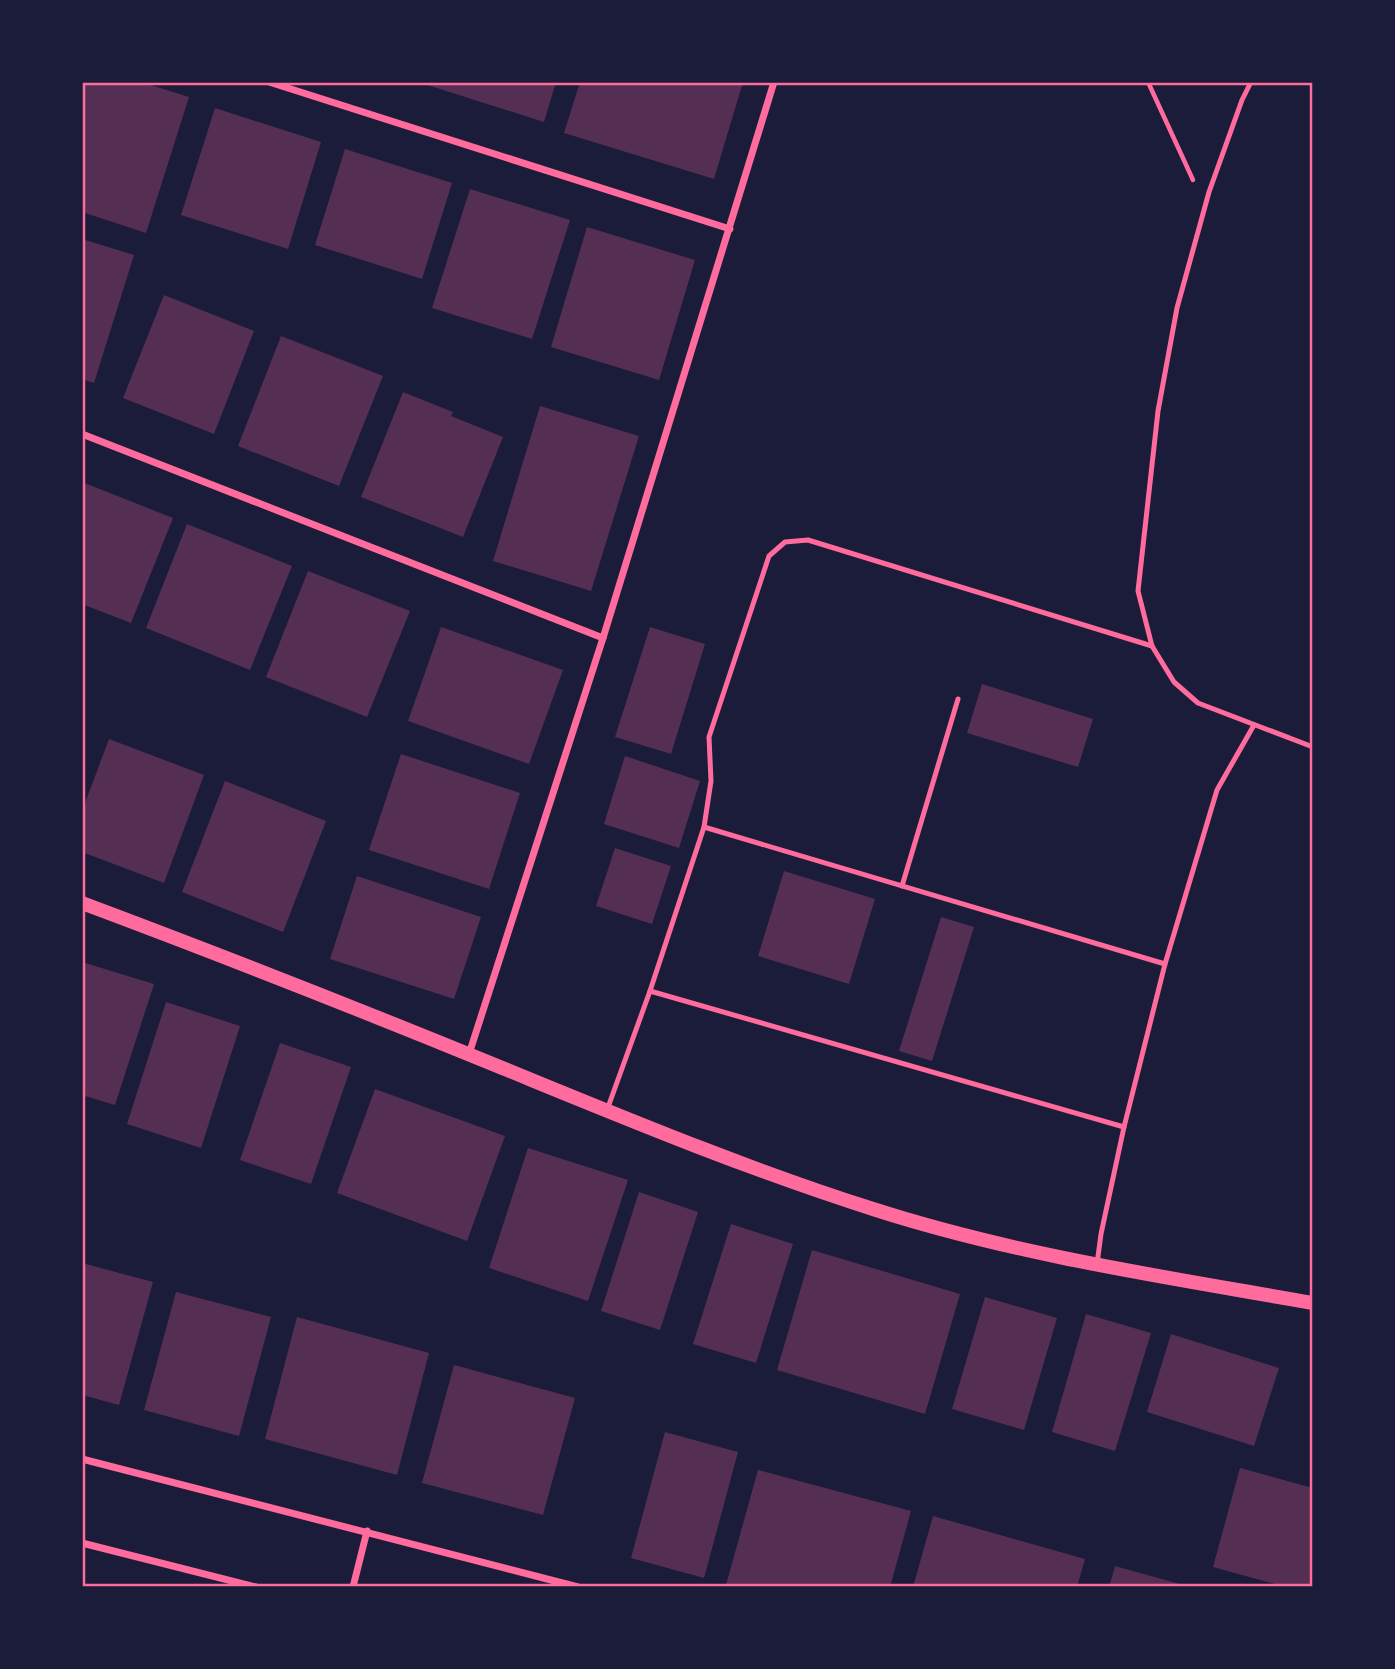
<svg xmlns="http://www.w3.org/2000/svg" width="1395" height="1669" viewBox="0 0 1395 1669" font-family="'Archivo Narrow',sans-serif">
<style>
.building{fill:#542f53}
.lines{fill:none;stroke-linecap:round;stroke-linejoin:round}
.path{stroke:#ff6b9d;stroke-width:4.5}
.service{stroke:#ff6b9d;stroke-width:5}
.minor{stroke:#ff6b9d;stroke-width:7}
.secondary{stroke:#ff6b9d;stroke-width:14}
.neatline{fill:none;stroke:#ff6b9d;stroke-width:2.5}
</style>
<rect width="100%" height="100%" fill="#1b1b3a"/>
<g class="building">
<path d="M82 82H141L189 97 146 233 82 212Z"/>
<path d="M418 82H556L544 122Z"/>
<path d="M580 82H743L714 179 564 133Z"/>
<path d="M215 108 321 142 288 249 181 215Z"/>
<path d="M345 149 452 183 422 279 315 245Z"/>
<path d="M470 189 570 220 532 339 432 308Z"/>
<path d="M587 227 695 260 659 380 551 347Z"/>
<path d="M82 239 134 255 94 383 82 379Z"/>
<path d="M164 295 254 331 214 434 123 398Z"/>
<path d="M281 336 383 376 339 486 238 446Z"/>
<path d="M403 392 453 412 451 416 503 437 463 537 361 497Z"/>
<path d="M540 406 639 436 591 591 493 561Z"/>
<path d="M82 482 173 518 131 623 82 604Z"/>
<path d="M187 524 292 566 250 670 146 628Z"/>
<path d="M308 571 410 611 367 717 266 677Z"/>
<path d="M441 627 563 670 529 764 408 721Z"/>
<path d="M650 627 705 644 671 754 615 737Z"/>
<path d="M982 684 1093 719 1078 767 967 733Z"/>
<path d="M109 739 204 775 164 883 82 852V811Z"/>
<path d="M401 754 520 793 489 889 369 850Z"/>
<path d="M625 756 700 781 679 848 604 824Z"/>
<path d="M225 781 326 821 283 932 182 892Z"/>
<path d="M615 848 671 866 652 924 596 906Z"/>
<path d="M784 871 875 899 849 984 758 956Z"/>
<path d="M357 876 481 917 454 999 330 959Z"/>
<path d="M941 917 974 927 932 1061 899 1051Z"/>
<path d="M82 962 154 984 115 1105 82 1095Z"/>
<path d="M166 1002 240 1026 201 1148 127 1124Z"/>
<path d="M280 1043 351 1067 311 1184 240 1160Z"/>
<path d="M375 1089 505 1136 467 1241 337 1193Z"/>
<path d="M528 1148 628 1180 588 1301 489 1268Z"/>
<path d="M639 1192 698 1212 660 1330 601 1311Z"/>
<path d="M731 1224 793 1244 756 1363 693 1344Z"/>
<path d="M812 1250 960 1294 925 1414 777 1370Z"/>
<path d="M82 1263 153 1282 119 1405 82 1395Z"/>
<path d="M176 1292 271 1317 239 1436 144 1410Z"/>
<path d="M985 1297 1057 1318 1024 1430 952 1409Z"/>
<path d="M1086 1314 1151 1333 1115 1451 1052 1432Z"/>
<path d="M297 1317 429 1353 397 1475 265 1439Z"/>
<path d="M1171 1334 1279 1368 1254 1446 1147 1412Z"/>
<path d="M454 1365 575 1398 543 1515 422 1483Z"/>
<path d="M665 1432 738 1452 704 1578 631 1558Z"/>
<path d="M1240 1468 1313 1488V1587H1286L1213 1567Z"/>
<path d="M758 1470 911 1511 890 1587H734L726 1585Z"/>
<path d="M933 1516 1085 1559 1077 1587H913Z"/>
<path d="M1115 1566 1187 1586V1587H1109Z"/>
</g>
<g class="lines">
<path class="path" d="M1148 82 1193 180"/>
<g class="service">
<path d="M1251 82 1242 100 1209 192 1177 308 1158 411 1138 591 1152 646 1174 682 1198 703 1313 747"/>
<path d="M704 827 1165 964"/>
<path d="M902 886 958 699"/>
<path d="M650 991 1124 1127"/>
<path d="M607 1110 650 991 704 827 711 781 709 737 769 556 785 542 808 540 1152 646"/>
<path d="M1097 1264 1101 1234 1124 1127 1165 964 1217 790 1254 725"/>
</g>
<g class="minor">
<path d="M269 82 730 229"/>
<path d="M82 434 603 638"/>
<path d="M469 1054 603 638 774 82"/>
<path d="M82 1459 578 1587"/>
<path d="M82 1543 256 1587"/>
<path d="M353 1587 367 1531"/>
</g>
<path class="secondary" d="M82 903C221 955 358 1009 495 1065 620 1116 744 1168 873 1209 1016 1255 1165 1277 1313 1303"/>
</g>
<rect width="1395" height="1669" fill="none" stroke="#1b1b3a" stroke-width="168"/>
<rect x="84" y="84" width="1227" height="1501" class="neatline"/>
</svg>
